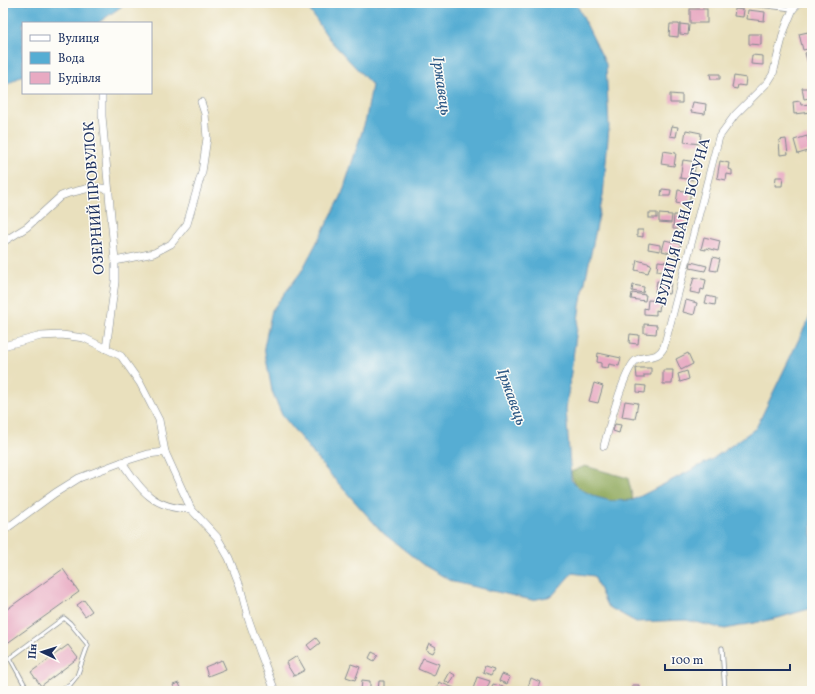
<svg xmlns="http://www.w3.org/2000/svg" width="815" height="694" viewBox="0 0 815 694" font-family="Vollkorn,serif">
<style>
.forest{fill:#8ba657;stroke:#536a5a}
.water{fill:#56add3;stroke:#386e98}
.building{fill:#e8aac2}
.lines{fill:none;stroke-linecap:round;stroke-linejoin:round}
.service-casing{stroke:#82888e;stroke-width:5}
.minor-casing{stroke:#82888e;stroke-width:8}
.service{stroke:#fff;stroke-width:3.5}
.minor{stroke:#fff;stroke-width:7}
.labels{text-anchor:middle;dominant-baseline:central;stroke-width:3;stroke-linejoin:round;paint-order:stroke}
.street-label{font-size:15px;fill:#1b2f5e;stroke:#fdfcf7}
.water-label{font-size:16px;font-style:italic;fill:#305b87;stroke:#fdfcf7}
</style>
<rect width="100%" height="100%" fill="#fdfcf7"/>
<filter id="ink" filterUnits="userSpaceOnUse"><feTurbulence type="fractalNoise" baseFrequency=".025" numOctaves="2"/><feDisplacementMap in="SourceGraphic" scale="8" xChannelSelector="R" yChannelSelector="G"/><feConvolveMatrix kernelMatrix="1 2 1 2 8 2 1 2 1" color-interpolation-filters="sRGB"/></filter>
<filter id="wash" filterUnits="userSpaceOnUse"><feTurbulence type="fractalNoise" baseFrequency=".012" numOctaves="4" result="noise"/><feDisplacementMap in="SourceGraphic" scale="16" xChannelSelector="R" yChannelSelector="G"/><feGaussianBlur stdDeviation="0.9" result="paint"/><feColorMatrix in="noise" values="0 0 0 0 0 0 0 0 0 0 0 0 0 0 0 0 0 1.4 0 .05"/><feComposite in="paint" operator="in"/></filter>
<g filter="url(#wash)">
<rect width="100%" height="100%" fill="#e9e0bd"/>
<path class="forest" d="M585 466 628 478 633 500C626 500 618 502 611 501 594 499 572 490 571 472Z"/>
<g class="water">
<path d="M3 3H128L122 6 98 23H23V75L3 87Z"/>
<path d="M305 3H576L606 64 609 127 603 196 580 306 566 409 571 480 580 489 596 497 611 501 633 500 711 460 756 428 812 312V608L778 618 725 629 686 620 636 622 607 606 594 576 572 573 552 596 532 600 453 582 422 564 383 533 329 473 282 415 272 391 264 347 272 310 301 272 341 197 366 119 372 85 329 39Z"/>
</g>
<g id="blocks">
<g class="building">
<rect x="690" y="9" width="17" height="14"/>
<path d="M735 9 744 10 743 17 734 16Z"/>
<path d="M748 10 765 12 764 21 747 19Z"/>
<path d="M670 24H679L678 37 669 36Z"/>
<path d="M680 24 689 25 688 35 680 34Z"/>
<path d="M808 32 812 48 803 50 799 34Z"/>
<path d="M749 34H761V45L749 44Z"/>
<path d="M812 51V63L808 64 805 53Z"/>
<path d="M752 55 763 56V65L751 64Z"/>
<path d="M710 74H720V79H711Z"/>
<path d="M734 76 746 78 745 86 738 85 737 89 732 88Z"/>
<path d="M802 88H808L810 98 804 99Z"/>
<path d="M670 94 682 95V103H670Z"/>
<path d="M800 101 801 105 810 104 811 112 794 114 793 102Z"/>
<path d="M693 102 706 104 705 114 691 112Z"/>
<path d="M672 126 678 127 676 137 670 136Z"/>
<path d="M686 130 701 133 700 144 684 142Z"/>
<path d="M807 136 811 150 798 154 794 140Z"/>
<path d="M786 139 788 154 780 155 779 140Z"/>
<path d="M663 151 676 153 674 166 661 164Z"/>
<path d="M683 160 696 162 693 180 680 178Z"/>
<path d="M720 161 729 163 728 169 732 170V175L727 174 726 180 717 178Z"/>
<path d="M776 177H783L782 186H775Z"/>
<path d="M662 189 671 190 670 196H661Z"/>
<path d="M678 190 691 192 689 202 685 201V205L676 203Z"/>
<rect x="649" y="213" width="8" height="5"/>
<path d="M659 214 672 215 671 223 659 222Z"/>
<path d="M674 215H679V217L686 218 685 227H678V229H673Z"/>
<path d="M637 230H643V237L637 236Z"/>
<path d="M704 237 720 241 718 251 706 248V250L701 249Z"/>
<path d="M665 240 681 244 678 255 662 251Z"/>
<path d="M649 243 660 245V251L648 249Z"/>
<path d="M713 257 720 259 717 271 710 270Z"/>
<path d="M637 260 651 264 648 273 635 270Z"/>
<path d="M658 261 675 263 674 273 657 271Z"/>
<path d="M691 262 707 266 705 271 690 268Z"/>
<path d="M694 277 706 280 704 290 701 289 700 294 690 292Z"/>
<path d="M657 281 671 283 669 294 655 292Z"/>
<path d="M633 285 644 287 643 293 632 291Z"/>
<path d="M632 293 646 295 645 301 631 299Z"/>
<path d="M707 296 716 298 715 305 705 303Z"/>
<path d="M648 300 660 301 659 311 656 310V315L644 314V308L647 309Z"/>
<path d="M686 300 697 303 694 315 683 312Z"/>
<path d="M644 324 657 325 656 334 644 333Z"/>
<path d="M630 334 639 335 638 344 629 343Z"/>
<path d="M598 353 621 358 619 366 609 364 608 368 601 367V363L597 362Z"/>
<path d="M688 353 693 364 681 370 676 359Z"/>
<path d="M636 368H651V375H644V378H637Z"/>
<path d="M663 370H673L672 384H663Z"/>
<path d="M687 371 689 379 680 382 678 374Z"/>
<path d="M594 383 603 386 598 403 589 401Z"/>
<path d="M637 385 646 386 645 393 637 392Z"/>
<path d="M625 401 638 403 635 419 622 417Z"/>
<path d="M615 424 621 425 619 433 613 431Z"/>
<path d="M63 569 79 592 6 644 3 639V612Z"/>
<path d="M84 600 92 611 85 616 77 605Z"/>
<path d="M316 638 320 643 311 650 307 645Z"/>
<path d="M429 643 436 647 433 653 426 650Z"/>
<path d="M68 645 78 658 41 686 31 672Z"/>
<path d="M372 652 378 655 374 661 369 658Z"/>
<path d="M297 656 305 670 294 676 286 663Z"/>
<path d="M423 658 439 664 434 676 418 669Z"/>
<path d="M222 660 226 669 208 676 205 667Z"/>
<path d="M351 664 360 667 355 680 346 677Z"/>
<path d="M485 666 494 669 491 675 483 672Z"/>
<path d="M450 672 455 675 450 684 445 681Z"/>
<path d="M502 674 510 677 507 684 499 681Z"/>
<path d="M477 677 490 681 486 691H479L473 689Z"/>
<path d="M531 678 540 682 537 690 528 687Z"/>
<path d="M362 680 370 681V691H361Z"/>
<path d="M379 681H384V691H378Z"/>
<path d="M439 682 454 688 453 691H436Z"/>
<path d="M179 683 182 691H176L173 685Z"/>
<path d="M493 684 507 688 506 691H491Z"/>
<path d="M632 685H639V691H633Z"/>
</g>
</g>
</g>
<g filter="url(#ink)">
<use href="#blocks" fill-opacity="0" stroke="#82888e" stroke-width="1"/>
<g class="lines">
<defs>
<g id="service">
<path d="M710 3 750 4 793 9"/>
<path d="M722 648 725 691"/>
<path d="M28 691 10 658 64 618 70 623 88 645 77 676 69 686 55 691"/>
</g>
<g id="minor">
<path d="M102 93V116L115 261V282L106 349"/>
<path d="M3 242 27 227 61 196 69 193 94 187 108 189"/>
<path d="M115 261 154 253 171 244 187 224 202 172 207 138 205 114 201 102"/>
<path d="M3 346 41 336 62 335 84 338 121 356 140 383 159 420 165 452 191 509 217 537 229 558 240 586 248 618 260 652 275 691"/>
<path d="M604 446C609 427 623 373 635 361 645 353 656 362 664 347L719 137 735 115 768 82 773 74 784 31 793 9 799 3"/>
<path d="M122 462C141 491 154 509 191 509"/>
<path d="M3 531 55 493 79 478 122 462 148 454 165 452"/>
</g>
</defs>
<use href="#service" class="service-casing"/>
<use href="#minor" class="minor-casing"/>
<use href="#service" class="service"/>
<use href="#minor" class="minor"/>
</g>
</g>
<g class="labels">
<g class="street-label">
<text transform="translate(95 198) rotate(-94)">ОЗЕРНИЙ ПРОВУЛОК</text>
<text transform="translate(684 222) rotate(-75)">ВУЛИЦЯ ІВАНА БОГУНА</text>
</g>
<g class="water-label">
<text transform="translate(441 86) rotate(82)">Іржавець</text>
<text transform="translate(511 397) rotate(70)">Іржавець</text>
</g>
</g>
<rect width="815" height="694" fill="none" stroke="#fdfcf7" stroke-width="16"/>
<rect x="22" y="22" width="130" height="72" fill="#fdfcf7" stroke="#a3aaba"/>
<rect x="30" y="35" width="20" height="6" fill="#ffffff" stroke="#a3aaba"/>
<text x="58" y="42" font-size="12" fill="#1b2f5e">Вулиця</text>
<rect x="30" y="52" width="20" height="12" fill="#56add3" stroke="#a3aaba"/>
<text x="58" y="62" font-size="12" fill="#1b2f5e">Вода</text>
<rect x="30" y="72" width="20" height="12" fill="#e8aac2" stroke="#a3aaba"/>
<text x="58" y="82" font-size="12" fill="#1b2f5e">Будівля</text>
<g transform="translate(42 652) rotate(274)" stroke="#fdfcf7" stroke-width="3" paint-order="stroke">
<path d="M0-3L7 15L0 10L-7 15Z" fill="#1b2f5e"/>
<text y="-6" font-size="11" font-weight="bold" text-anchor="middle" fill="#1b2f5e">Пн</text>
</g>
<path d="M665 664v6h125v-6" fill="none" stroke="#1b2f5e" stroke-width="2"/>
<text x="671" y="664" font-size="12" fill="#1b2f5e" stroke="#fdfcf7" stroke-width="3" paint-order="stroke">100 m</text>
</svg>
